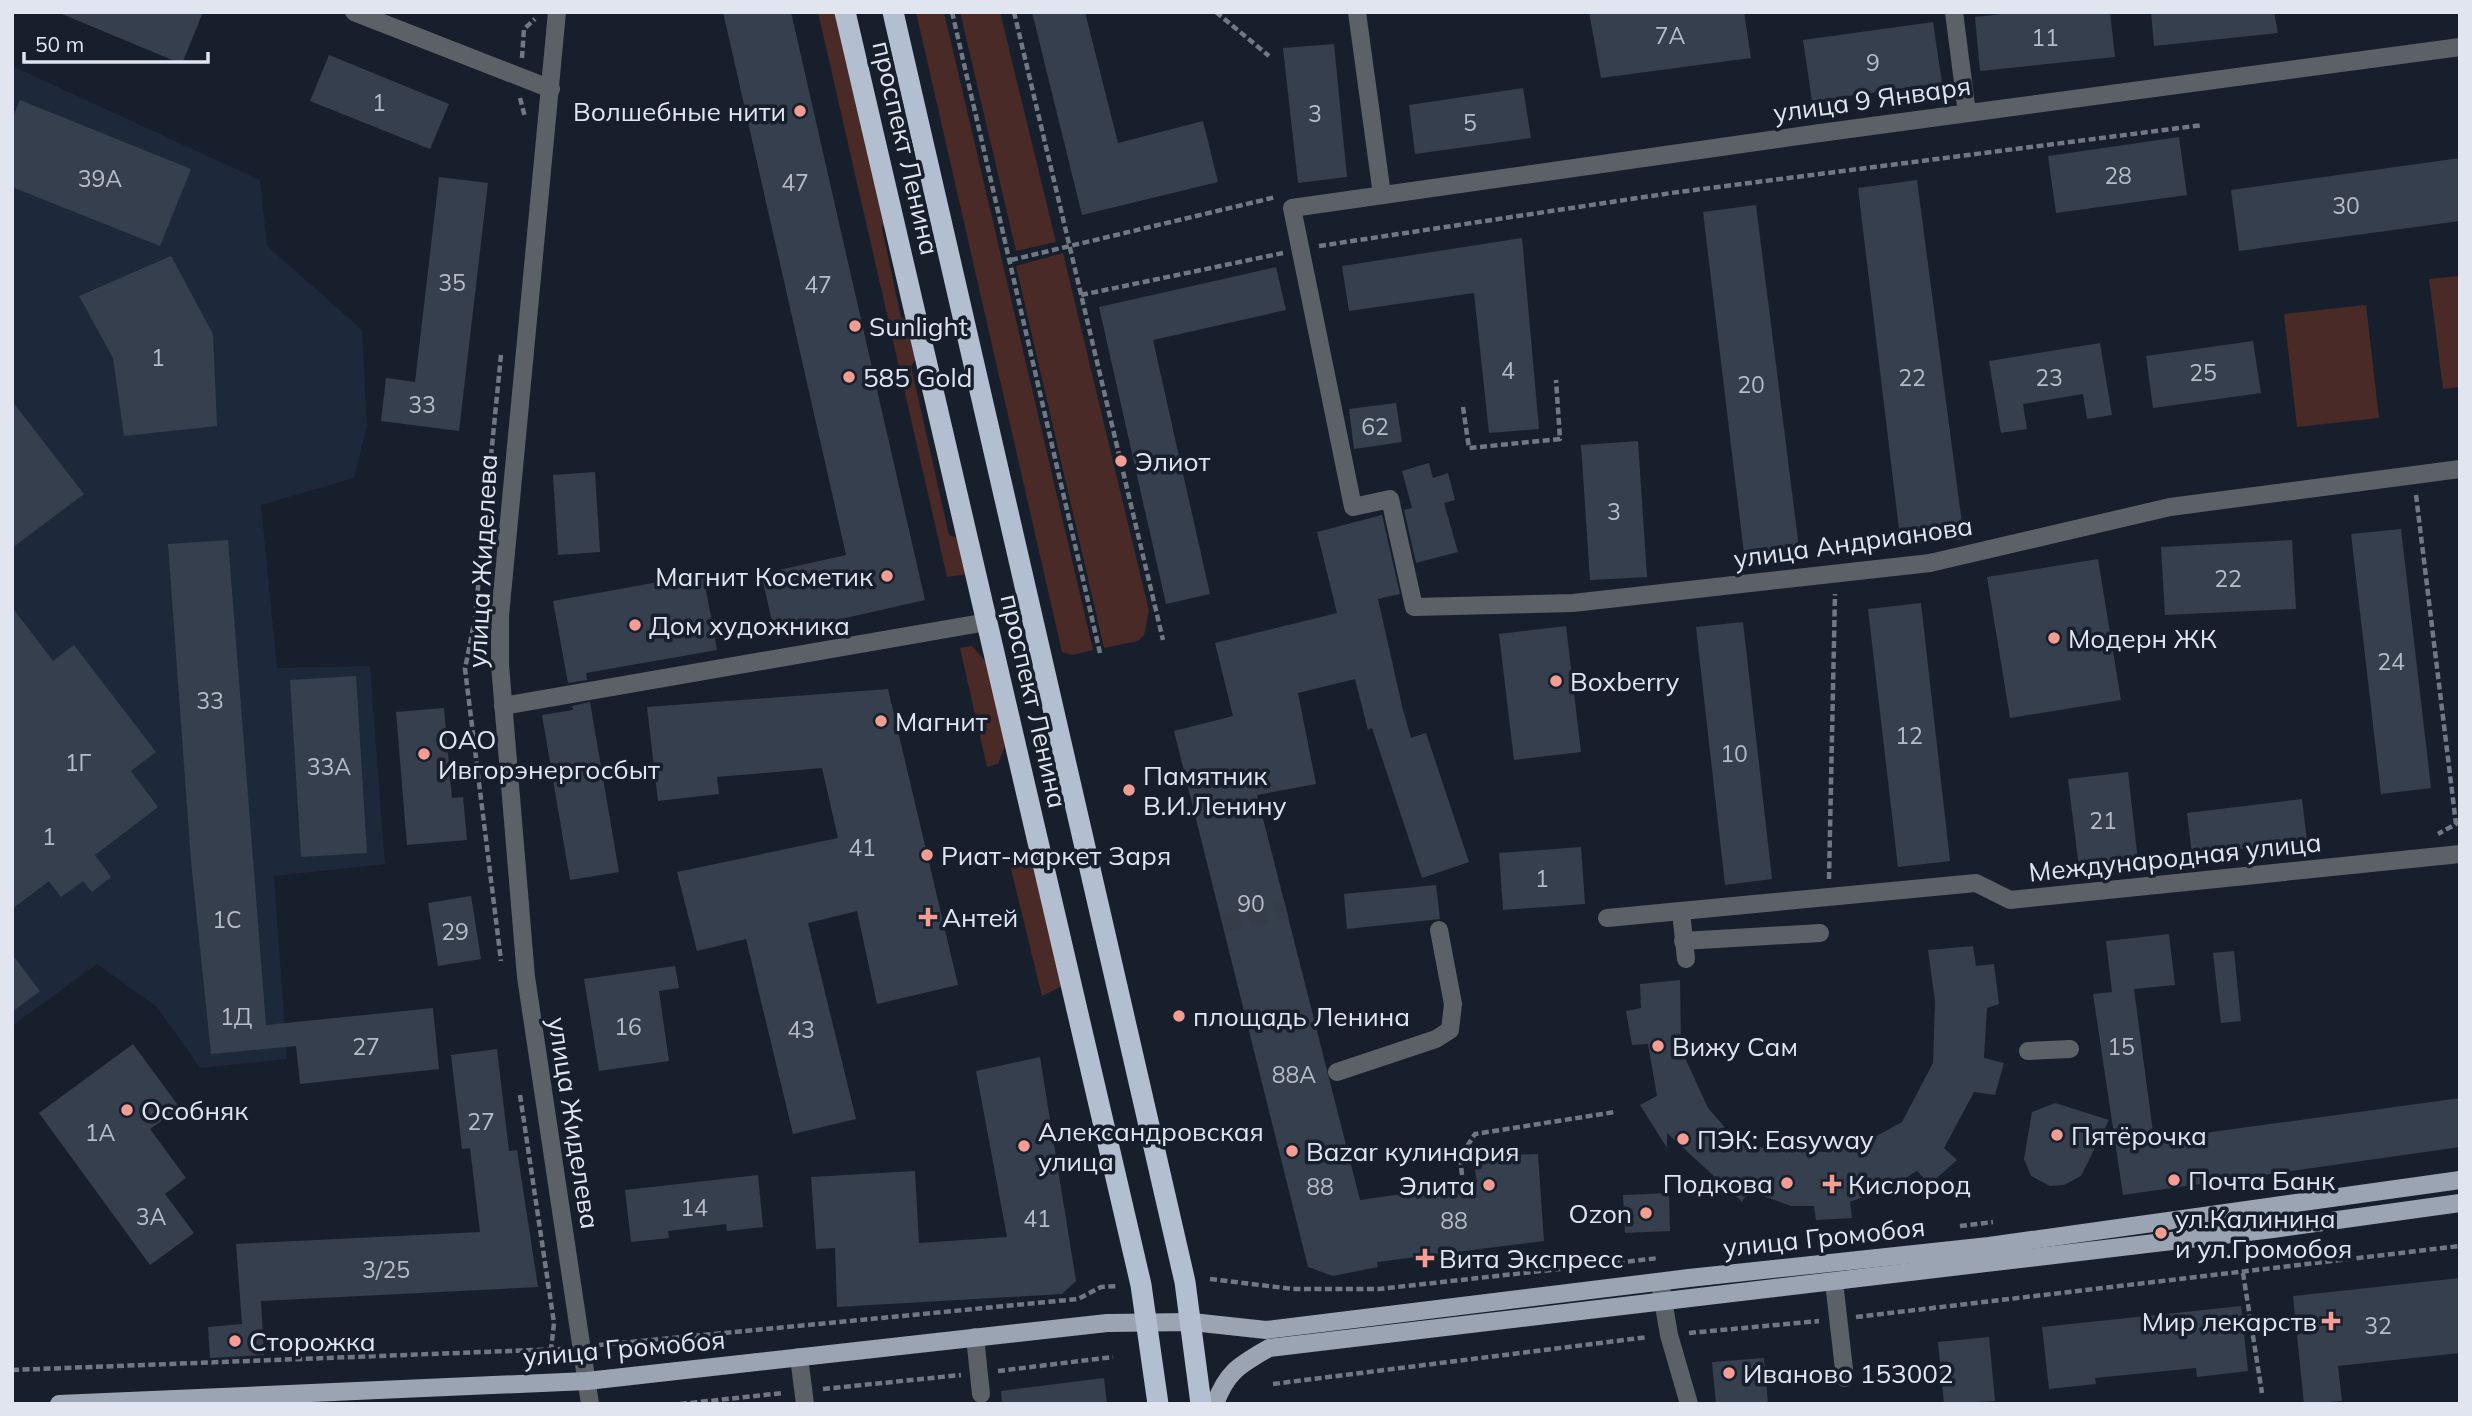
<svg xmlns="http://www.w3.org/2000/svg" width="2472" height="1416" viewBox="0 0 2472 1416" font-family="Mulish,sans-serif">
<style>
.built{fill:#1d283b}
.green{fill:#492a27}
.building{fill:#353f4e}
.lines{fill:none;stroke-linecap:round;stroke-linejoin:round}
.minor-tunnel{stroke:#353d49;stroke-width:18;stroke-dasharray:18 9;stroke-linecap:butt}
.path{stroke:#717783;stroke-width:4.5;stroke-dasharray:7 3.5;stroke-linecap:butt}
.minor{stroke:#5c6168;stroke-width:18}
.major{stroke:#9ba4b3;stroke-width:18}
.highway{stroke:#b3bed1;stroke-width:21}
.poi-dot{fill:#f59c93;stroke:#171f2c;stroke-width:2.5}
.labels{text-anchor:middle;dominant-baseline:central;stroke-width:7;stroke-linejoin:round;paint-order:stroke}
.number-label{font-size:23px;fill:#b5bcc7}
.street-label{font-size:26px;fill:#e0e5ef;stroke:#171f2c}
.poi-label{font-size:26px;fill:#e0e5ef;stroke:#171f2c;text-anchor:start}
</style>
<rect width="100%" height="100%" fill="#171f2c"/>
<path class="built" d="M12 66 260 180 267 246 362 330 367 425 354 478 261 505 277 668 370 666 385 864 274 876 287 1059 200 1068 157 1007 97 964 12 1026Z"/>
<g class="green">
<path d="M818 12H839L887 220 882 228 901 318 909 320 919 355 911 366 949 535 960 539 968 574 947 577Z"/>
<path d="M916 12H944L1093 650 1072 655 1062 652Z"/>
<path d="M960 12H1000L1056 242 1016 251Z"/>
<path d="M1063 253 1149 611 1144 635 1138 641 1104 648 1016 266Z"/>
<path d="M2460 276V387L2443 389 2429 279Z"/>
<path d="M2366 305 2379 418 2297 427 2284 314Z"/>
<path d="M972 646 986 662 1005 745 998 764 987 767 960 648Z"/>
<path d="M1023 862 1039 871 1062 986 1042 996 1010 865Z"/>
</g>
<g class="building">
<path d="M57 12H203L182 64Z"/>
<path d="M723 12H791L925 600 775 634 761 574 846 555Z"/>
<path d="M1032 12H1085L1118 143 1203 121 1218 182 1082 215Z"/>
<path d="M1589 12H1744L1751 58 1601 78Z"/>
<path d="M2020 12H2110L2115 57 1980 71 1975 17Z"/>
<path d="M2151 12H2274L2278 33 2154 46Z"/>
<path d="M1933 22 1942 83 1812 101 1803 40Z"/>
<path d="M1334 44 1347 177 1298 183 1283 48Z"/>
<path d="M329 55 449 104 430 149 310 101Z"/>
<path d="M1523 88 1531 138 1415 154 1409 105Z"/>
<path d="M20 100 191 169 160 246 12 187V119Z"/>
<path d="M2179 137 2187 195 2056 213 2048 156Z"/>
<path d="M2460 158V221L2239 251 2231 190Z"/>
<path d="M439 177 488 183 459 431 381 421 386 378 415 382Z"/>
<path d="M1917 180 1964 539 1901 546 1858 188Z"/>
<path d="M1756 205 1800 556 1745 562 1703 212Z"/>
<path d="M1522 238 1539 429 1489 433 1474 293 1349 311 1342 266Z"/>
<path d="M171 256 213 334 217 426 124 436 113 358 79 296Z"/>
<path d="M1276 267 1286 310 1153 340 1210 594 1166 604 1099 307Z"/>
<path d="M2253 341 2261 393 2153 408 2146 356Z"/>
<path d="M2100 343 2112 415 2087 419 2083 394 2023 404 2027 429 2001 433 1989 361Z"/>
<path d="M12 401 84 494 12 548Z"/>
<path d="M1396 403 1402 442 1354 449 1349 409Z"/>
<path d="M1638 441 1647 577 1590 580 1581 445Z"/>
<path d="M1429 463 1433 478 1448 473 1455 500 1444 503 1458 552 1416 563 1404 510 1412 508 1402 471Z"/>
<path d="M595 472 600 552 558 555 553 475Z"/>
<path d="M1382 515 1400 594 1378 599 1402 706 1411 738 1426 733 1469 862 1422 878 1372 728 1368 730 1355 679 1298 693 1316 784 1257 795 1360 1200 1477 1183 1473 1156 1538 1154 1544 1241 1377 1262 1378 1267 1333 1276 1308 1267 1174 731 1233 716 1215 643 1337 613 1317 532Z"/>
<path d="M2401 529 2431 788 2381 794 2351 534Z"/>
<path d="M228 540 266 1025 433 1008 439 1069 300 1084 296 1046 211 1054 191 861 168 544Z"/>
<path d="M2292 540 2296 609 2165 615 2161 547Z"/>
<path d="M2098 559 2121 700 2010 718 1987 577Z"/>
<path d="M703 574 717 650 586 673 587 680 568 683 553 601Z"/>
<path d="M1921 603 1950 861 1898 867 1868 609Z"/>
<path d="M12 607 53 661 74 645 156 752 131 771 158 807 95 855 111 877 92 892 83 881 61 897 49 881 12 909Z"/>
<path d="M1743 622 1772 879 1725 885 1696 627Z"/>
<path d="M1566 626 1581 752 1514 760 1499 634Z"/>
<path d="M356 676 367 853 301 857 290 680Z"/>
<path d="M888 689 958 985 877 1004 857 911 808 923 856 1119 793 1134 746 939 697 951 677 872 838 838 822 768 717 777 719 794 658 801 647 707Z"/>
<path d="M590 702 619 872 570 880 542 715 573 710 572 706Z"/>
<path d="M444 708 452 798 463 797 467 840 407 845 396 712Z"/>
<path d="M2128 772 2138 861 2079 868 2068 779Z"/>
<path d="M2302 799 2307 841 2192 855 2187 813Z"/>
<path d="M1581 847 1585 904 1503 910 1499 853Z"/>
<path d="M1436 885 1440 919 1347 929 1344 894Z"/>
<path d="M471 896 481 959 438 966 428 903Z"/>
<path d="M2169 934 2175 985 2134 989 2154 1140 2460 1098V1147L2123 1195 2093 994 2112 992 2106 941Z"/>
<path d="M1973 946 1976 966 1994 964 1999 1004 1987 1008 1984 1058 2004 1063 1995 1095 1974 1092 1944 1148 1957 1160 1930 1184 1917 1171 1892 1186 1850 1202 1852 1218 1816 1220 1814 1206H1791L1749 1191 1742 1202 1667 1133V1148L1640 1105 1657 1096 1648 1044 1632 1045 1626 1011 1641 1008 1640 984 1680 980 1681 1049 1708 1108 1735 1139 1766 1149 1824 1152 1864 1143 1902 1122 1933 1063 1935 1001 1928 950Z"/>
<path d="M2234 951 2241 1021 2221 1023 2213 953Z"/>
<path d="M12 954 40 991 12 1012Z"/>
<path d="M675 966 679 988 659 991 669 1061 599 1071 584 979Z"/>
<path d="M133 1044 180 1108 150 1129 186 1178 165 1194 194 1233 150 1265 39 1113Z"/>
<path d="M497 1049 509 1151 517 1150 538 1287 261 1301 264 1355 210 1358 208 1327 242 1324 236 1244 480 1232 470 1148 462 1149 451 1055Z"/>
<path d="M1040 1057 1076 1281 1062 1294 837 1307 835 1248 816 1249 811 1177 915 1171 919 1243 1007 1237 976 1071Z"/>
<path d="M2055 1103 2109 1120 2081 1176 2064 1185 2050 1186 2031 1176 2024 1159 2032 1112Z"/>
<path d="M758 1175 763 1227 727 1231 726 1224 668 1231 669 1238 631 1242 625 1190Z"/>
<path d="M1669 1193 1670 1231 1625 1233 1623 1195Z"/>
<path d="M2460 1278V1353L2338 1366 2342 1401 2304 1404 2293 1296Z"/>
<path d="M2241 1306 2248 1371 2197 1377 2196 1368 2095 1378 2096 1384 2049 1389 2042 1327Z"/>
<path d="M1989 1337 1995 1401 1944 1404 1938 1342Z"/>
<path d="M1764 1358 1768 1404H1716L1712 1362Z"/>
<path d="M1104 1378 1107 1404H1002L1001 1391Z"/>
</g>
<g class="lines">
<path class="minor-tunnel" d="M1223 924 1286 908"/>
<g class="path">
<path d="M952 12 1100 653"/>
<path d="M1014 12 1163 640"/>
<path d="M1216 12 1269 56"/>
<path d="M522 58 524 29 535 19"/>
<path d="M520 98 525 117"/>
<path d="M1319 246 1671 193 2203 125"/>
<path d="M1011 260 1276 197"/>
<path d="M1081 295 1283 253"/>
<path d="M501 355 475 618 465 669 501 961"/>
<path d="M1463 407 1469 448 1560 439 1556 380"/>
<path d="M2416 495 2456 824 2438 834"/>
<path d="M1829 879 1835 594"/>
<path d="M520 1095 554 1323 551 1350"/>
<path d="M1462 1175 1460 1157 1475 1134 1615 1112"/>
<path d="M1960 1226 1993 1222"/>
<path d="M2243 1273 2262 1393"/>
<path d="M1210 1279 1293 1289H1379L1659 1258"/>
<path d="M1856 1317 2460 1246"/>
<path d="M1689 1333 1819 1321"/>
<path d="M599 1345 1078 1299 1101 1287 1118 1286"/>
<path d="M12 1370 562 1349"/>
<path d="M998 1371 1113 1357"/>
<path d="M1273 1384 1648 1337"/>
<path d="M823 1389 961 1375"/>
<path d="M680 1404 783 1393"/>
</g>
<g class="minor">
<path d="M354 12 551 89"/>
<path d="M557 12 500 616V665L526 977 590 1404"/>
<path d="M1357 12 1382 195"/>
<path d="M1954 12 1967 113"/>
<path d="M2460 47 1820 133 1292 208 1353 507 1390 499 1414 607 1573 603 1930 563 2170 507 2460 469"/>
<path d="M503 706 987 622"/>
<path d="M1681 912 1686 959"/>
<path d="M1607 918 1976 883 2010 900 2460 854"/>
<path d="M1683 941 1820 933"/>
<path d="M2028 1051 2070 1049"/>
<path d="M1337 1072 1436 1039 1450 1030 1453 1004 1439 930"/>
<path d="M1660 1282 1669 1335 1689 1404"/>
<path d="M1834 1282 1845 1378"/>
<path d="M975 1337 981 1394"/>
<path d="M799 1357 805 1404"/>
</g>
<g class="major">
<path d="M59 1404 587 1381 1107 1323 1192 1322 1266 1330 1689 1278 1989 1246 2460 1180"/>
<path d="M1215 1404C1227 1371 1240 1365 1269 1348L2273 1229 2460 1203"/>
</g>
<g class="highway">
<path d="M845 12 1141 1285 1158 1404"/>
<path d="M893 12 1185 1282 1201 1404"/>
</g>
</g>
<g class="poi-dot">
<circle cx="800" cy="111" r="7"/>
<circle cx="855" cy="326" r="7"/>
<circle cx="849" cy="377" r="7"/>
<circle cx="1121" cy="461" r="7"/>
<circle cx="887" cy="576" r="7"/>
<circle cx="635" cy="625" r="7"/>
<circle cx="2054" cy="638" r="7"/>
<circle cx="1556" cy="681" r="7"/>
<circle cx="881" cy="721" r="7"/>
<circle cx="424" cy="754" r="7"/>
<circle cx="1129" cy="790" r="7"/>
<circle cx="927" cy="855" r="7"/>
<path d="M924.5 906.5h7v7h7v7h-7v7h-7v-7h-7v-7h7z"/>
<circle cx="1179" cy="1016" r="7"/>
<circle cx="1658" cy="1046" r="7"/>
<circle cx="127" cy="1110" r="7"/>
<circle cx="2057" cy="1135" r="7"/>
<circle cx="1683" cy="1139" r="7"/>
<circle cx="1024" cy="1146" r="7"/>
<circle cx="1292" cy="1151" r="7"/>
<circle cx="2174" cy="1180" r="7"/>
<circle cx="1787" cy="1183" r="7"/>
<path d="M1828.5 1173.5h7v7h7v7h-7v7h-7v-7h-7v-7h7z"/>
<circle cx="1489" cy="1185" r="7"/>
<circle cx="1646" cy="1213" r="7"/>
<circle cx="2161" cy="1233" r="7"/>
<path d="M1421.5 1247.5h7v7h7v7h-7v7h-7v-7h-7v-7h7z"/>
<path d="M2327.5 1310.5h7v7h7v7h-7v7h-7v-7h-7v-7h7z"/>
<circle cx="235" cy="1341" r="7"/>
<circle cx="1729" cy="1373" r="7"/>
</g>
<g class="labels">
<g class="number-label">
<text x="1670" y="35">7А</text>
<text x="2045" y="37">11</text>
<text x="1873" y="62">9</text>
<text x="379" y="102">1</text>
<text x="1315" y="113">3</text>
<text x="1470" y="122">5</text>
<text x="2118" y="175">28</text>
<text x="100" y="178">39А</text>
<text x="795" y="182">47</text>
<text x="2346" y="205">30</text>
<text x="452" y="282">35</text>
<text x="818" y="284">47</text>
<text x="158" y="357">1</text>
<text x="1508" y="370">4</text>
<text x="2203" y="372">25</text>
<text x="1912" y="377">22</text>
<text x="2049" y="377">23</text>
<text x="1751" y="384">20</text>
<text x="422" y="404">33</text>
<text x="1375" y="426">62</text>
<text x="1614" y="511">3</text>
<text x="2228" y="578">22</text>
<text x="2391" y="661">24</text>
<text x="210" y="700">33</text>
<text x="1909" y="735">12</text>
<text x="1734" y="753">10</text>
<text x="78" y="762">1Г</text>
<text x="329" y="766">33А</text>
<text x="2103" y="820">21</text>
<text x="49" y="836">1</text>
<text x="862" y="847">41</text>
<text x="1542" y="878">1</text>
<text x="1251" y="903">90</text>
<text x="227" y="919">1С</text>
<text x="455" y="931">29</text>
<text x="236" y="1016">1Д</text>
<text x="628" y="1026">16</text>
<text x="801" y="1029">43</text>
<text x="366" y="1046">27</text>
<text x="2121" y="1046">15</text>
<text x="1294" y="1074">88А</text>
<text x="481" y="1121">27</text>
<text x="100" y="1132">1А</text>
<text x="1320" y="1186">88</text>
<text x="694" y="1207">14</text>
<text x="151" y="1216">3А</text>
<text x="1037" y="1218">41</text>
<text x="1454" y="1220">88</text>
<text x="386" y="1269">3/25</text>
<text x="2378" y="1325">32</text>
</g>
<g class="street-label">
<text transform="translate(1872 99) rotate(-8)">улица 9 Января</text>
<text transform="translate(906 148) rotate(77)">проспект Ленина</text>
<text transform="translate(1853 542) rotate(-8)">улица Андрианова</text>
<text transform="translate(482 561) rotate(-87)">улица Жиделева</text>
<text transform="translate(1034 701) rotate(77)">проспект Ленина</text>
<text transform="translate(2175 857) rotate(-6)">Международная улица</text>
<text transform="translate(574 1123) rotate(81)">улица Жиделева</text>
<text transform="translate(1824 1237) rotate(-6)">улица Громобоя</text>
<text transform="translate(624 1348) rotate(-5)">улица Громобоя</text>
</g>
<g class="poi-label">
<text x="786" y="111" text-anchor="end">Волшебные нити</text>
<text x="869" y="326">Sunlight</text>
<text x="863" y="377">585 Gold</text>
<text x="1135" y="461">Элиот</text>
<text x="873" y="576" text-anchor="end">Магнит Косметик</text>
<text x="649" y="625">Дом художника</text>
<text x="2068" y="638">Модерн ЖК</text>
<text x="1570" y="681">Boxberry</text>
<text x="895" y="721">Магнит</text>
<text x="438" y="739">ОАО<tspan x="438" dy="30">Ивгорэнергосбыт</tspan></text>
<text x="1143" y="775">Памятник<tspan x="1143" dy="30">В.И.Ленину</tspan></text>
<text x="941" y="855">Риат-маркет Заря</text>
<text x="942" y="917">Антей</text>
<text x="1193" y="1016">площадь Ленина</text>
<text x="1672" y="1046">Вижу Сам</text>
<text x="141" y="1110">Особняк</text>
<text x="1038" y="1131">Александровская<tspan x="1038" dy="30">улица</tspan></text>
<text x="2071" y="1135">Пятёрочка</text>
<text x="1697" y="1139">ПЭК: Easyway</text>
<text x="1306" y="1151">Bazar кулинария</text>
<text x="2188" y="1180">Почта Банк</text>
<text x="1773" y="1183" text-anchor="end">Подкова</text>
<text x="1848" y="1184">Кислород</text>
<text x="1475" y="1185" text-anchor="end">Элита</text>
<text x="1632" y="1213" text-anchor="end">Ozon</text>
<text x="2175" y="1218">ул.Калинина<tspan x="2175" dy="30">и ул.Громобоя</tspan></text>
<text x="1439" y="1258">Вита Экспресс</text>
<text x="2317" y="1321" text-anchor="end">Мир лекарств</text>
<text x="249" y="1341">Сторожка</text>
<text x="1743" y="1373">Иваново 153002</text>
</g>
</g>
<rect width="2472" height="1416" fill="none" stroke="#e0e5ef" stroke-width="28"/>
<path d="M24 52v10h184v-10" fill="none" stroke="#e0e5ef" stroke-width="3.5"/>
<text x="35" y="52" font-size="21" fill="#e0e5ef" stroke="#171f2c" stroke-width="5" paint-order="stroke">50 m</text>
</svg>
